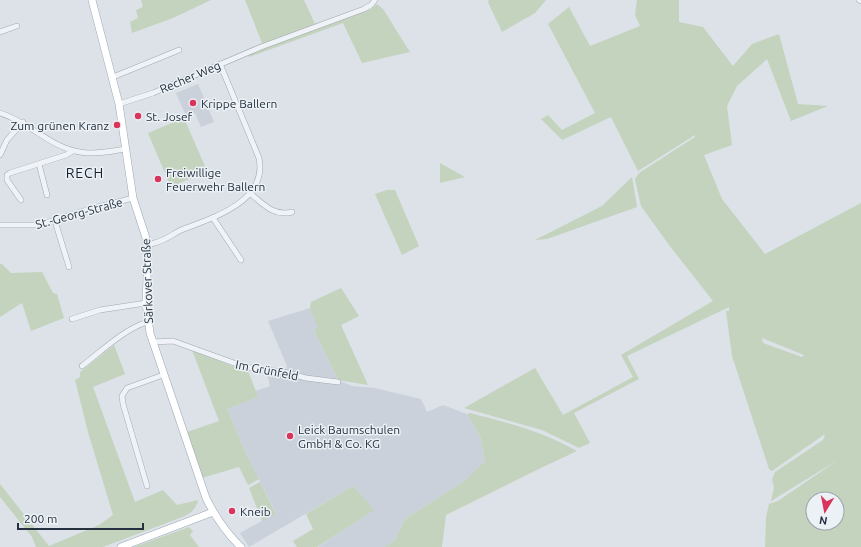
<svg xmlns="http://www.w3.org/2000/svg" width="861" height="547" viewBox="0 0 861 547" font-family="Ubuntu,sans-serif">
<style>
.built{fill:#cad1da}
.green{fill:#c4d3bd;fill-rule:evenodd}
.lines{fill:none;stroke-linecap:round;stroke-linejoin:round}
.minor-casing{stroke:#a1a9b2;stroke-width:6}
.major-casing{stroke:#9ba7b5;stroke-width:8}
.minor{stroke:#eff2f6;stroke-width:5}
.major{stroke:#fff;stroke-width:7}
.poi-dot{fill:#d9355c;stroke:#ecf1f5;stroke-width:1.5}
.labels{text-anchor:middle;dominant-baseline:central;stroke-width:3;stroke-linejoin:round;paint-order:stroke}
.street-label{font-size:12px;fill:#253140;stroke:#ecf1f5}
.poi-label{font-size:12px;fill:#253140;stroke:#ecf1f5;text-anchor:start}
.quarter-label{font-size:14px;letter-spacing:1px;fill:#172230;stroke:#ecf1f5}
</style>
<rect width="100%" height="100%" fill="#dce2e8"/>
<g class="built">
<path d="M198 84 214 122 201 127 195 113 186 116 176 93Z"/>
<path d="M310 308 319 327 314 330 338 380 352 386 375 388 421 399 427 412 443 405 467 414 480 436 485 461 463 482 405 519 395 540 384 547H318L373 510 353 486 249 547 240 533 276 513 247 456 227 409 257 397 255 391 270 386 267 375 275 373 274 369 287 370V366L268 321Z"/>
</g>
<g class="green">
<path d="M141 0H211L173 18 132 33 130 22 138 18 136 10 143 7Z"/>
<path d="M245 0H304L315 24 363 8 370 10 377 4 383 9 410 52 362 63 343 23 249 57 246 50 262 43Z"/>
<path d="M489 0H546L535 13 502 32 488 2Z"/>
<path d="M637 0H679V22L703 27 733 66 752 44 779 34 798 104 828 106 791 121 767 59 737 86 727 106 732 145 704 155 722 199 765 254 861 203V547H765L766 517 769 504 778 501 838 460 771 501 774 487 772 479 775 472 823 440 825 434 772 471 769 469 732 356 726 311H729V307L627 356 639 379 574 413 590 443 579 448 542 430 464 408 535 368 563 415 633 377 621 355 713 301 669 245 641 206 635 179 639 173 695 137V135L638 171 611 117 562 140 541 119 548 115 562 130 595 113 548 24 569 7 590 46 640 26 635 15ZM762 338 804 355 802 357 763 343ZM813 499H837V523H813Z"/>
<path d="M184 118 207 171 171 187 148 133Z"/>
<path d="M440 163 465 177 440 183Z"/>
<path d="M632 177 637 207 547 239 535 240 602 206Z"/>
<path d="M387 190H395L419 246 402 255 375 194Z"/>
<path d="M0 264H2L11 273 42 272 53 293 57 294 64 318 31 331 22 303 0 317Z"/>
<path d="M341 288 359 316 341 325 368 385 338 380 314 330 318 327 310 308 311 302Z"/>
<path d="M114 345 125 374 93 387 135 502 163 490 177 505 198 500C196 509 192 512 185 516L103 547H36L32 537 0 497V484L49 546 99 525 113 515 88 432 75 380 80 377V372Z"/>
<path d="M192 350 232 366 248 371 258 397 227 409 247 456 259 479 248 485 239 467 202 478 187 432 219 421Z"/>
<path d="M470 413C508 423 542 431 577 451L545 466 446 515 442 547H384L395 540 405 519 463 482 485 461 480 436 467 414Z"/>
<path d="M260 482 276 514 262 521 249 488Z"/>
<path d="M353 486 374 510 317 547H297L293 541 313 529 306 514Z"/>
<path d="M189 527 193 531 190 535 199 547H134Z"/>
</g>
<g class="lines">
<defs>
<g id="minor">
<path d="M859 0 861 1"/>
<path d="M0 32 17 26"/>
<path d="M113 77 179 50"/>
<path d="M119 104 153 93 261 47 364 9 371 5 375 0"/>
<path d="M0 113C30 122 49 147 80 152 95 155 111 151 126 149"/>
<path d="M0 155 7 140 23 122"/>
<path d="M39 164 47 195"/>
<path d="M250 193C263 204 274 217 292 212"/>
<path d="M21 200 7 180V175L10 173 66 155 73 151"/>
<path d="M213 218 241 260"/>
<path d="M55 221 69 267"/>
<path d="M0 225H39L87 210 133 198"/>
<path d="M148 245C153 243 160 242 165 239 171 236 175 233 181 230 212 218 268 202 259 158L220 64"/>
<path d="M72 319 100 310 146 303"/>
<path d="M152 342 173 341 245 367 284 372 306 378 338 382"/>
<path d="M82 366C103 350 123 330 147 322"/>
<path d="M147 486 123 404 122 396 127 388 163 375"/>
</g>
<g id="major">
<path d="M92 0 119 104 133 198 146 238 148 255 146 303 150 333 206 498C215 516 226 533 241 547"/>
<path d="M121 547 213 512"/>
</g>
</defs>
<use href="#minor" class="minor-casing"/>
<use href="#major" class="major-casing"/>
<use href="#minor" class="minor"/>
<use href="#major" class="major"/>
</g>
<g class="poi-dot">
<circle cx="193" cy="103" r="4"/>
<circle cx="138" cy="116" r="4"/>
<circle cx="117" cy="125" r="4"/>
<circle cx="158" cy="179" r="4"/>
<circle cx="290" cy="436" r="4"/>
<circle cx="232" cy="511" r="4"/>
</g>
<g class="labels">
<g class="street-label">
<text transform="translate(190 77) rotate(-23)">Recher Weg</text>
<text transform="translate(79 213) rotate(-15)">St.-Georg-Straße</text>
<text transform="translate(147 281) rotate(-92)">Särkover Straße</text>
<text transform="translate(267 370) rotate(11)">Im Grünfeld</text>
</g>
<g class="poi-label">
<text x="201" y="103">Krippe Ballern</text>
<text x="146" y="116">St. Josef</text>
<text x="109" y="125" text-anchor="end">Zum grünen Kranz</text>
<text x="166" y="172">Freiwillige<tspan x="166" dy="14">Feuerwehr Ballern</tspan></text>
<text x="298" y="429">Leick Baumschulen<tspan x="298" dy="14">GmbH &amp; Co. KG</tspan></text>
<text x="240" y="511">Kneib</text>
</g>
<g class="quarter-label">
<text x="85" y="173">RECH</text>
</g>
</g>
<g transform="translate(825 511) rotate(190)"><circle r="19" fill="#ecf1f5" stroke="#9ca4ad"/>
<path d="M0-3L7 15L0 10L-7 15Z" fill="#d9355c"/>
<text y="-6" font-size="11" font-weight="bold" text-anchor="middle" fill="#253140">N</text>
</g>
<path d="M18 523v6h125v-6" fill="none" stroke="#253140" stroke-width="2"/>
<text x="24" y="523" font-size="12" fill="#253140" stroke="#ecf1f5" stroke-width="3" paint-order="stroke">200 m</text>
</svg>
